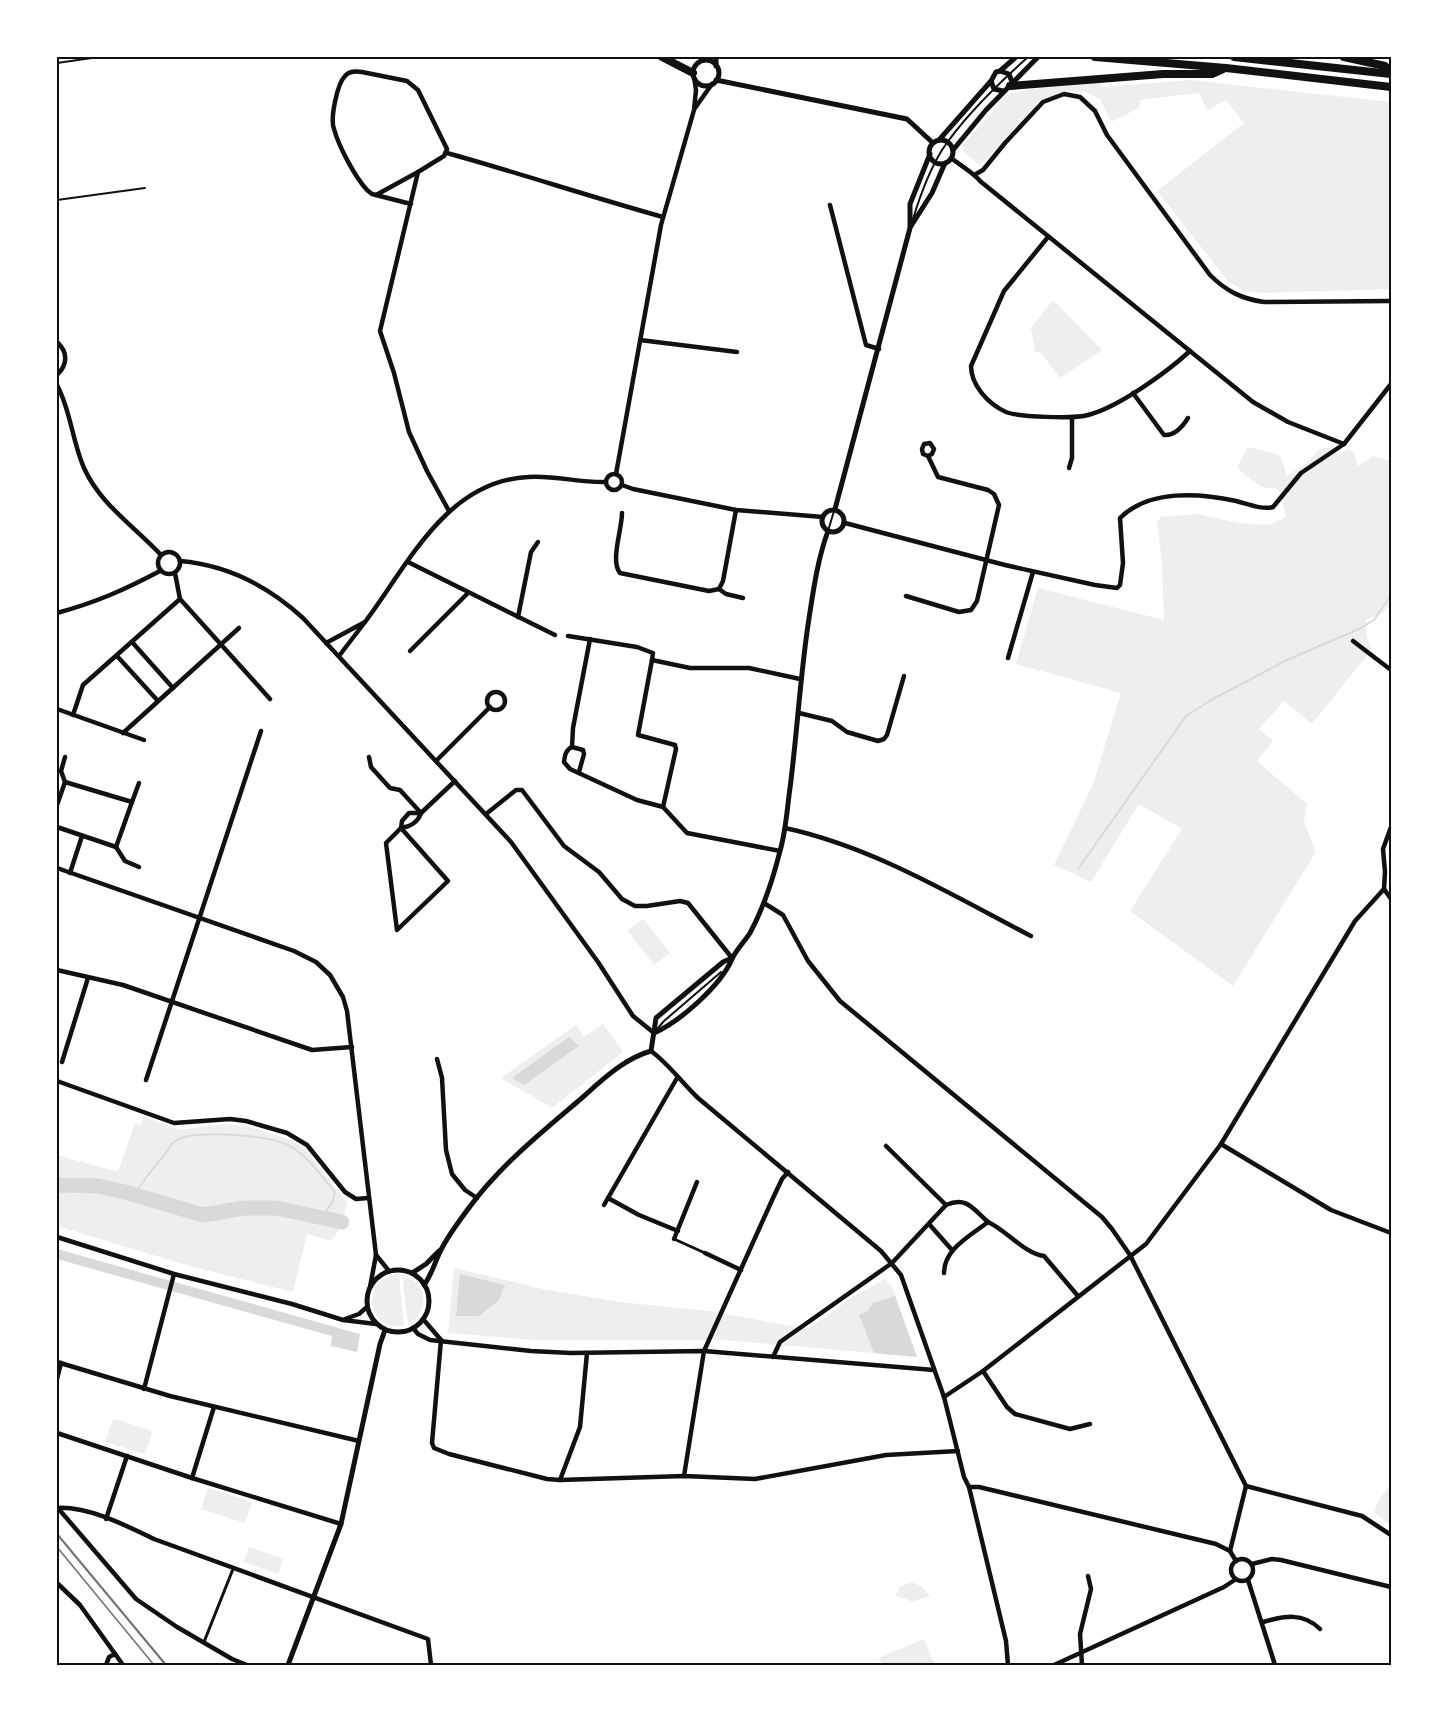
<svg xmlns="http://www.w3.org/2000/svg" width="1448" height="1722" viewBox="0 0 1448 1722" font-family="Karla,sans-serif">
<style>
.green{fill:#eee}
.water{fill:#d9d9d9}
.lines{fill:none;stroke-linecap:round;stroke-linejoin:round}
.stream{stroke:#d9d9d9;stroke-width:2}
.river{stroke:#d9d9d9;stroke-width:15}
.service{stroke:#111;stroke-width:2}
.pedestrian{stroke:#111;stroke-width:3}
.minor{stroke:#111;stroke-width:4.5}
.tertiary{stroke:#111;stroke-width:5}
.trunk{stroke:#111;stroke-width:8}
.tram{stroke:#707070;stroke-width:1.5}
.rail{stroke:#707070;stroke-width:2}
.neatline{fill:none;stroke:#111;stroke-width:2}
</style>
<rect width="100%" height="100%" fill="#fff"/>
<g class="green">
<path d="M1190 80 1391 102V289L1263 293 1245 291 1228 281 1157 191 1244 123 1226 100 1207 110 1199 93 1140 100 1139 108 1111 122 1100 99 1085 92 1066 91 1037 103 984 162 978 164 963 151 962 146 1008 94 1032 89 1100 83 1103 87Z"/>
<path d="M1053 300 1102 350 1060 378 1041 353 1035 352 1031 328Z"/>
<path d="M1248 447 1280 455 1287 476 1307 463 1319 449 1330 447 1339 455 1348 449 1354 452 1358 466 1373 456 1391 461V605L1380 614 1366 620 1367 637 1371 648 1368 654 1312 724 1284 701 1259 729 1273 741 1257 761 1307 804 1304 822 1316 852 1233 986 1130 911 1182 829 1139 804 1091 882 1054 865 1093 784 1121 693 1016 664 1038 588 1164 620 1162 562 1157 522 1161 517 1198 514 1238 523 1269 525 1286 517 1281 494 1276 488C1262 491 1246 477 1237 467Z"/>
<path d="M643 919 670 953 654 965 627 930Z"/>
<path d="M603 1024 623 1052 552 1108 501 1078 576 1025 584 1037Z"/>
<path d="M144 1117 180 1130 223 1124 250 1127 292 1140 305 1148 347 1203 340 1228 331 1241 307 1234 293 1292 186 1265 57 1226V1155L118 1172 135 1123 140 1125Z"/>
<path d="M454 1268 547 1290 620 1302 709 1311 808 1329 855 1295 873 1286 885 1278 893 1289 917 1357 724 1340H534L448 1333Z"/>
<path d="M399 1274 404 1326C365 1331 360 1277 399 1274Z"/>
<path d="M402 1275C428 1281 431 1312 408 1324Z"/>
<path d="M115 1419 150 1430 152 1434 145 1454 105 1442 112 1421Z"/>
<path d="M1391 1485V1526L1374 1512 1379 1499Z"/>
<path d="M208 1488 252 1502 245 1523 201 1509Z"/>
<path d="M249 1547 283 1559 278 1574 244 1562Z"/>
<path d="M911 1582 921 1586 930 1596 912 1602 905 1598 895 1596 900 1587Z"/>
<path d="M924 1639 935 1665H882L879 1658Z"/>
</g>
<g class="water">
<path d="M569 1037 579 1046 524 1085 512 1078Z"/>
<path d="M57 1249 360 1334 357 1352 331 1346 332 1336 57 1259Z"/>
<path d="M460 1274 505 1285 499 1300 479 1316H456Z"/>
<path d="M895 1296 917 1357 874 1353 859 1315 868 1311 873 1303Z"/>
</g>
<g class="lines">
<g class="stream">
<path d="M1078 869 1186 716 1213 699 1287 660 1359 629 1374 620 1391 595"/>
<path d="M135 1195C143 1179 154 1168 165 1154 168 1150 172 1142 177 1140 194 1129 273 1135 290 1146 309 1157 321 1176 335 1192L332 1203 321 1218"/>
</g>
<path class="river" d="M57 1185 98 1186 125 1192 203 1215 244 1208H276L342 1222"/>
<g class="service">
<path d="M57 63 99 57"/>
<path d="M57 200 145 188"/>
<path d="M913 219C920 196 929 171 942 150 963 118 1000 82 1028 57"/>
<path d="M828 531 834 511"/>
<path d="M658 1028 664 1021 721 972"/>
</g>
<g class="pedestrian">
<path d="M674 1239 705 1253"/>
<path d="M204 1642 233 1569"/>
</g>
<g class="minor">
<path d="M695 108 712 84"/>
<path d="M447 153C519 173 591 197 663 217"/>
<path d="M951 158C960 165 975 174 980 181L1253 402 1288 422 1344 444"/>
<path d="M976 174 983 170 1005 143 1043 102 1064 94 1080 97 1095 111 1107 135 1210 275C1226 291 1242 299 1264 302L1391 301"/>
<path d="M376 195 418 172"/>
<path d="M411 204 372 194 367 190C355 177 339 147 334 129 330 119 337 84 345 76 349 71 356 71 362 72L407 81 418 90 447 149 444 156 418 172 380 331 394 373 409 432 427 471 449 511"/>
<path d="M830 205 866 345 879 349"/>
<path d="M1048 237 1004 291 971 366C971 385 988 404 1006 412 1018 417 1074 419 1088 415 1119 407 1167 372 1190 351"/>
<path d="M640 340 737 352"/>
<path d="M57 342C68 352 68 364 57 375"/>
<path d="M57 385C71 411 72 441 84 468 100 504 135 527 161 555"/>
<path d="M1133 393 1164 435C1175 436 1183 426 1188 418"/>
<path d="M1069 468 1072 458V417"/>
<circle cx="614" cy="482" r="8"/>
<path d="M616 474 661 225 694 110 696 90 694 77"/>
<path d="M622 485 633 489 736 510 823 517"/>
<path d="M622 513C622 530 610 561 620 573L709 591 719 589 726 594 743 598"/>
<path d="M845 523 1005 565 1095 585 1117 588 1120 585 1123 563 1120 518C1149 489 1200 493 1236 501 1248 504 1262 510 1273 507L1301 473 1344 444 1391 384"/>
<circle cx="169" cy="563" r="11"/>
<path d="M180 561C228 565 268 586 303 618L511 842 598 962 633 1016 654 1033"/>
<path d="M408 562 555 635"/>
<path d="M175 573 180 599 270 699"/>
<path d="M719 589 723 581 736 510"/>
<path d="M906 596 959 612 971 610 977 601 999 505 994 494 988 490 938 477 928 456 923 454 922 449 924 444 930 443 934 449 932 454 928 456"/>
<path d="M57 613C97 602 124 590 160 571"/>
<path d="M518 617 531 552 538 542"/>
<path d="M365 622C408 565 446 481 528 477 554 475 580 483 606 482"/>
<path d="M568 636 637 647 653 653 652 660 690 668H749L800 679"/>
<path d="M1353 641 1391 670"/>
<path d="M132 642 173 688"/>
<path d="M326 643 365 622 339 656"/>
<path d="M410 651 468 593"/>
<path d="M117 656 158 701"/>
<path d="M1008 658 1033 572"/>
<path d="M652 660 638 735 675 745 676 749 663 807"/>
<circle cx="496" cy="701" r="9"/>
<path d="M57 709 144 740"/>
<path d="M799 713 832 721 847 732 878 741 884 739 887 735 904 676"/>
<path d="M73 715 83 685 180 599"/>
<path d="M123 733 239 628"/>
<path d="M572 747 573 728 590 639"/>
<path d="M369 757 371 767 390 788 400 790 421 813"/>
<path d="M436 761 490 707"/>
<path d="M579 772 584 754 583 750 572 747C566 750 565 754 564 762L570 769 637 800 663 807 687 833 780 851"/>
<path d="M65 782 61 771 65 757"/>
<path d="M132 802 139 783"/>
<path d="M57 805 65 782 132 802 116 847 57 827"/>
<path d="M421 813H409L402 821 401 828C410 827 418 822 421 813L455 781"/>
<path d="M486 814 516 790H522L564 846 599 872 622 899 635 906H647L680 901 688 903 732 958"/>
<path d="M401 828 448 881 397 930 386 843Z"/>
<path d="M785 828C873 847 952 895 1031 936"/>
<path d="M116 847 125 861 139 867"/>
<path d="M57 868 294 951 316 962 330 975 343 997 347 1011 376 1255 370 1287"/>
<path d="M70 873 82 836"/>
<path d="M1384 889 1385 872 1383 849 1391 827"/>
<path d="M1384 889 1391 899"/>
<path d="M764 903 783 915 808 961 840 1001 1102 1217 1112 1229 1130 1255 1246 1486"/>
<path d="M57 970 123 985 312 1050 352 1047"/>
<path d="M651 1051C669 1064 682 1083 698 1098L881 1251 901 1275 944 1397 964 1477 969 1487 1006 1641 1008 1665"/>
<path d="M437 1059 442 1078 446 1150 452 1174 465 1190 477 1198"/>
<path d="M62 1062 88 978"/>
<path d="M146 1080 261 731"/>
<path d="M57 1081 174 1123 230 1119 246 1121 287 1133 307 1145 345 1192 356 1199 368 1198"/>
<path d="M1221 1144 1331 1210 1391 1233"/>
<path d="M608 1198 639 1215 678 1231"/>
<path d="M604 1205 677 1078"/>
<path d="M946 1205C967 1196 973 1209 988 1222"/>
<path d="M929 1224 952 1250"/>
<path d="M57 1237 174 1274 292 1304 343 1320 376 1324"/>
<path d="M674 1239 697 1182"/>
<path d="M705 1253 741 1270"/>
<path d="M376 1255 389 1271"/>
<path d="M944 1273C944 1249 970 1236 988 1222 1006 1230 1025 1254 1044 1256L1078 1296"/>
<path d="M345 1319 359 1314 367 1307"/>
<path d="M423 1319 441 1340"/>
<path d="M413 1328 418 1334 430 1340 531 1351 571 1353 704 1351 934 1370"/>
<path d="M441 1340 432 1443 434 1448 449 1454 547 1479 560 1480 684 1476 755 1479 886 1455 958 1451"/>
<path d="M773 1357 780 1342 892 1263 946 1205 886 1146"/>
<path d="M57 1362 170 1396 359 1441"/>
<path d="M983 1371 1007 1407 1015 1414 1070 1429 1090 1424"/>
<path d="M57 1379 61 1363"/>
<path d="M144 1389 174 1274"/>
<path d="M944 1397 983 1371 1146 1244 1221 1144 1355 921 1384 889"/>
<path d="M57 1433 192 1478 341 1524"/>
<path d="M684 1476 704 1351 773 1198 782 1179 788 1172"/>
<path d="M192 1478 214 1407"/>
<path d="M560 1480 580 1427 587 1353"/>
<path d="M1246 1486 1362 1516 1391 1535"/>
<path d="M969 1487H979L1216 1544 1230 1551 1236 1561"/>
<path d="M57 1507 136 1599 177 1627 232 1659 247 1665"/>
<path d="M57 1508C88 1506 127 1526 154 1539L428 1639 431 1665"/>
<path d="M106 1519 127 1456"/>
<path d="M1230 1551 1246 1486"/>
<circle cx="1242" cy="1570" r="11"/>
<path d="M1252 1564 1272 1559 1281 1560 1391 1587"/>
<path d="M1248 1580 1275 1665"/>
<path d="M57 1583 80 1605 123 1665"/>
<path d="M1263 1622C1284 1616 1303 1612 1320 1629"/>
<path d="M106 1665 109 1657 115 1654"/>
<path d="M1054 1665 1224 1587 1236 1579"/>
<path d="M1082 1665 1080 1634 1091 1589 1088 1576"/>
</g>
<g class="tertiary">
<path d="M716 57V66"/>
<circle cx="706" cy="73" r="13"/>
<path d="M1000 71 1009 74 1012 82"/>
<path d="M716 80 907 119 933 143"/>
<path d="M991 81 994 89 1003 91"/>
<path d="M939 140 991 81 996 72 1000 71 1016 57"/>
<circle cx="941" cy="152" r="12"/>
<path d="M953 150 986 110 1038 57"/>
<path d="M911 226 932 193 945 163"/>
<path d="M835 509 910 228V204L930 154"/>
<circle cx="833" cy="521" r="11"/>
<path d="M654 1033C681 1021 721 985 732 959 736 950 745 941 750 933 764 907 773 879 780 851 786 831 787 809 790 788 797 734 800 679 808 625 813 593 817 561 828 531"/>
<circle cx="398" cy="1301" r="31"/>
<path d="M412 1273 426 1264 439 1251"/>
<path d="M424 1285C431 1276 435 1262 440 1252 447 1237 458 1223 468 1209 498 1168 537 1136 576 1103 598 1084 622 1059 651 1051L656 1018 723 962 732 958"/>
<path d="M288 1665 341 1524 380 1344 385 1330"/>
</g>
<g class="trunk">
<path d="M662 57 693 73"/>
<path d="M1095 57 1226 68 1391 87"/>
<path d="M1234 57 1391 74"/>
<path d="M1344 57 1385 66 1391 72"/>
<path d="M1010 86 1163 74H1212L1223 69"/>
</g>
<path class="tram" d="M57 1547 154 1665"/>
<path class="rail" d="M57 1534 166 1665"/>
</g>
<rect width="1448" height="1722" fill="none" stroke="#ffffff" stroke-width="117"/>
<rect x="58" y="58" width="1332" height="1606" class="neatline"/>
</svg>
